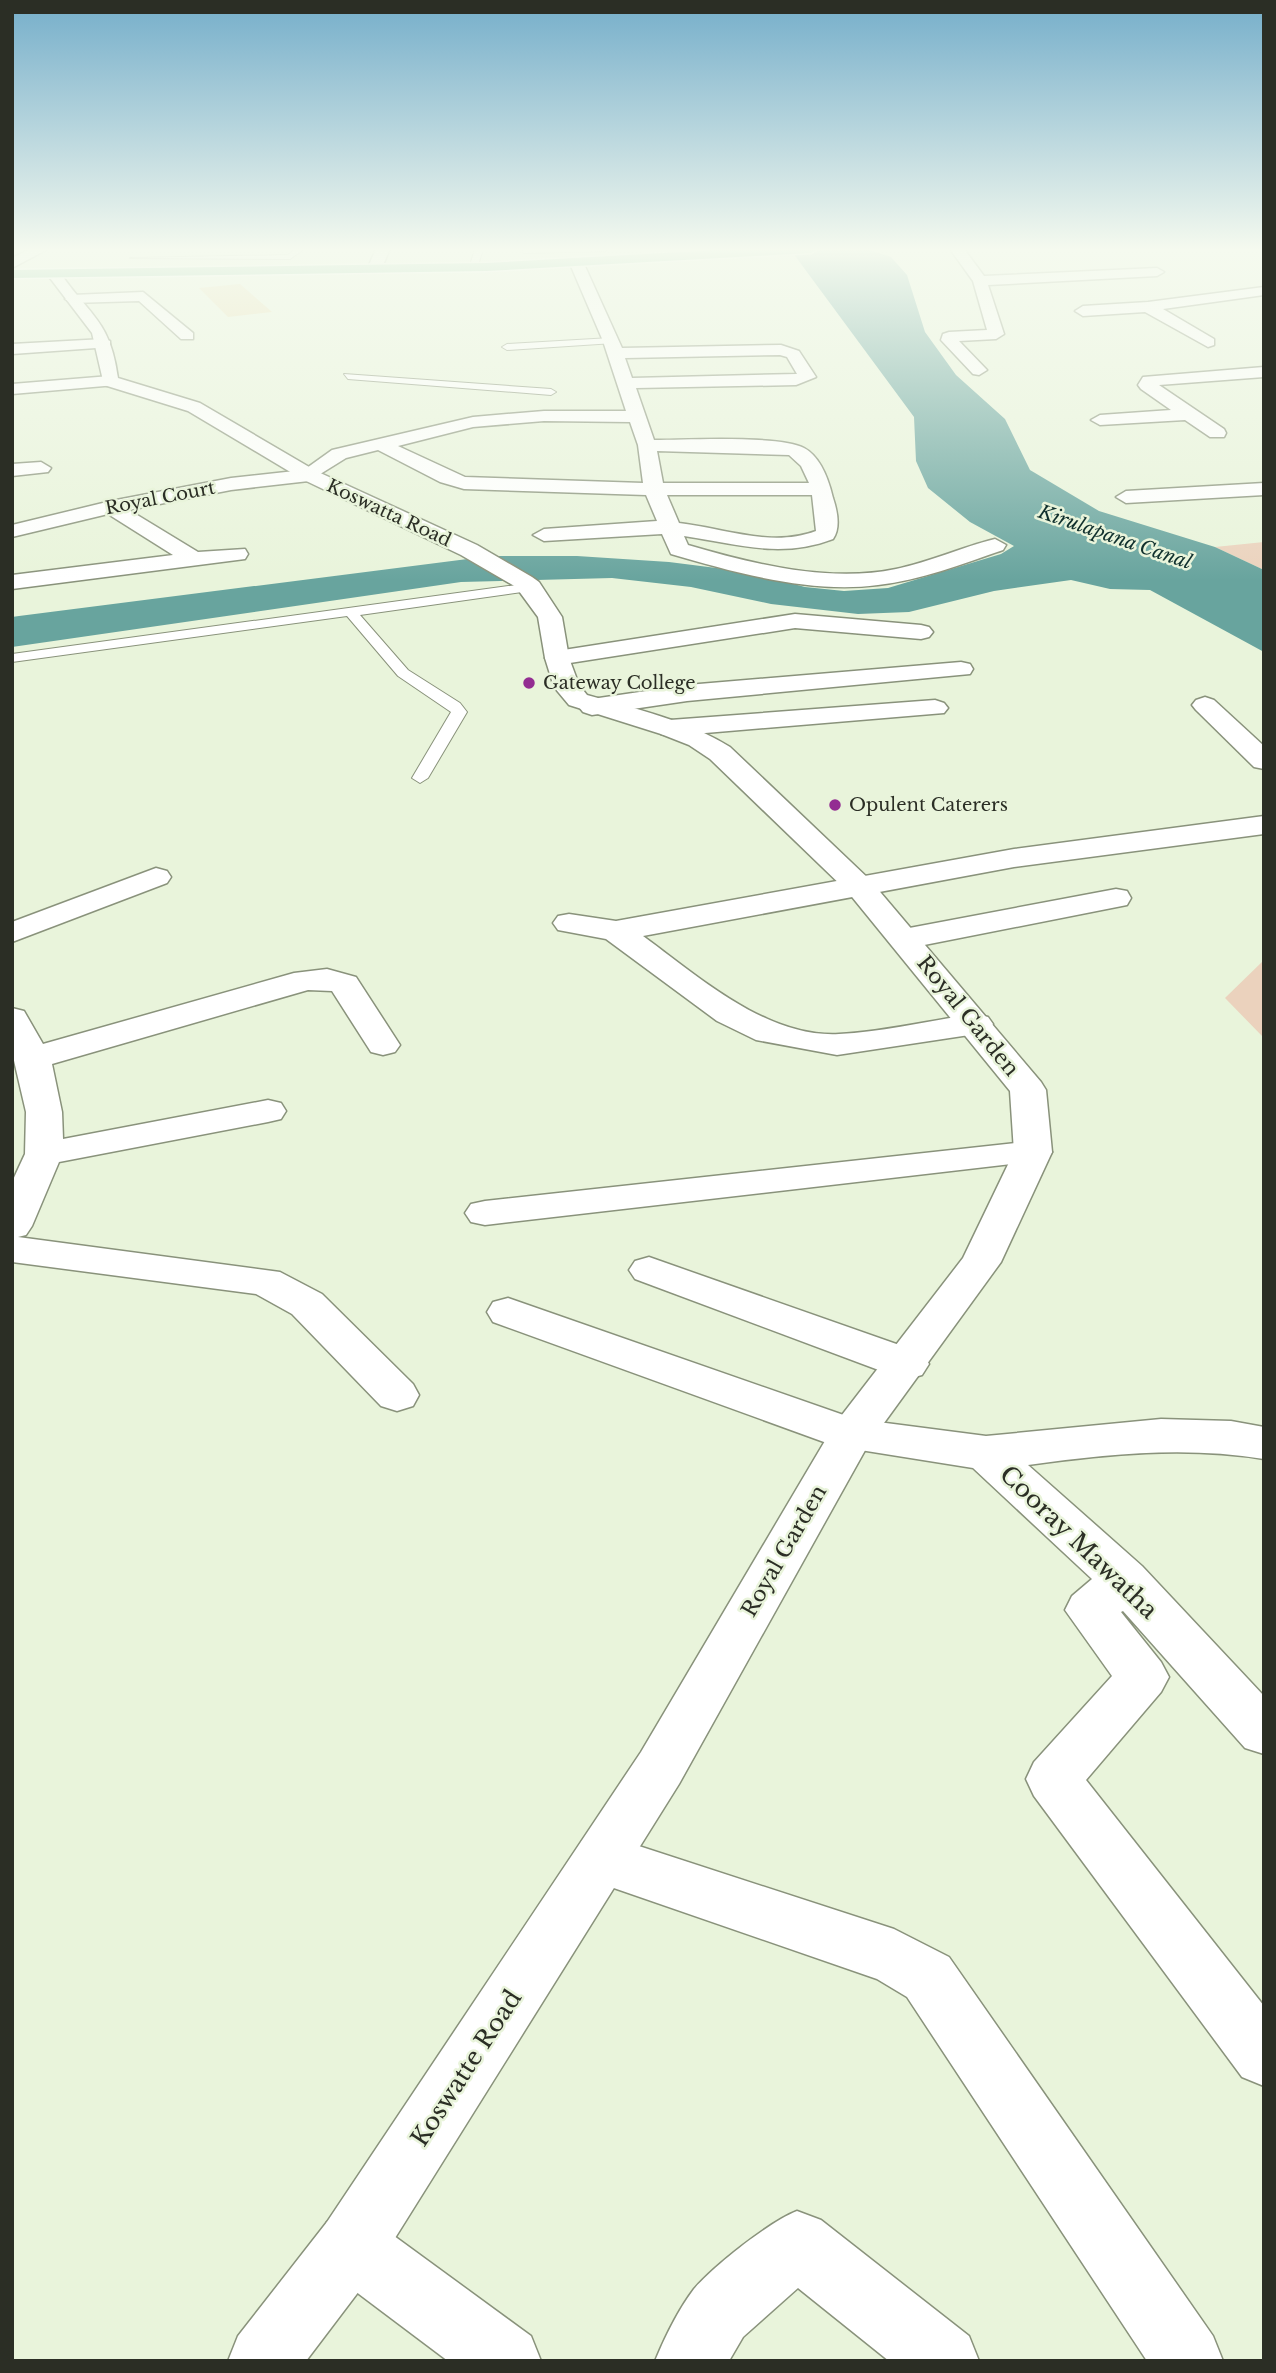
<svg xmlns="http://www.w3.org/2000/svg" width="1276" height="2373" viewBox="0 0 1276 2373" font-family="'Libre Baskerville',serif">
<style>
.green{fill:#ebd2bd}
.water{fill:#68a49e}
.building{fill:#e8daab}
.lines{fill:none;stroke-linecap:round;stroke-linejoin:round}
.lane-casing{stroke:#89927b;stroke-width:2}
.street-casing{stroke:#89927b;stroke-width:3}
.secondary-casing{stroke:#89927b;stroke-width:3}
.highway-casing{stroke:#fff;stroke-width:3}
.lane{fill:#fff;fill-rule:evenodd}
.street{fill:#fff;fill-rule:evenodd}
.secondary{fill:#fff;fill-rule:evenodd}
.highway{fill:#68b788;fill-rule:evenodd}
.poi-dot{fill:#932d92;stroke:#e9f4db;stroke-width:2.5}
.labels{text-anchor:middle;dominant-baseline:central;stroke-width:5;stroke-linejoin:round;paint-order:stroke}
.far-street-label{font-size:18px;fill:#2b2e25;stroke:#e9f4db}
.far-poi-label{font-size:18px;fill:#2b2e25;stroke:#e9f4db;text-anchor:start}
.far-water-label{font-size:19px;font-style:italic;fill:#10302d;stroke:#e9f4db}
.street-label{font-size:21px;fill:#2b2e25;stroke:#e9f4db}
.near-street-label{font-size:24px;fill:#2b2e25;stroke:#e9f4db}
</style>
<rect width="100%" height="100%" fill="#e9f4db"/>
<g class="green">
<path d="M1264 542V570L1215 547Z"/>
<path d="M1264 960V1038L1225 998Z"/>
</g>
<path class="water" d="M790 249H867L891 257 907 275 925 332 956 375 1005 419 1030 470 1099 511 1215 547 1264 570V652L1150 590 1110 589 1071 580 994 591 909 612 858 614 771 604 691 587 612 578 461 582 12 647V617L19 616 491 556H577L669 562 748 572 805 587 844 591 888 588 1001 554 1014 546 970 522 928 488 916 461 914 417Z"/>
<path class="building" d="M240 284 272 312 228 317 199 288Z"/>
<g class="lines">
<defs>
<g id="lane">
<path d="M295 249H304L290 259 130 258 288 255Z"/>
<path d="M475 249H483L479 262 475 264 471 262Z"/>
<path d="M522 249H604L606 251 524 253Z"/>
<path d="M611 338 614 343 507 350 502 347 507 344Z"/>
<path d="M344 374 551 389 556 392 551 395 348 379Z"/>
<path d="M531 583 536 584V590L360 615 408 670 460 703 467 712 428 778 420 783 412 778 451 712 398 676 347 616 12 662V654Z"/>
</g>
<g id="street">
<path d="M30 249H48L12 268V258Z"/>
<path d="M376 249H390L383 265 376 269 369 265Z"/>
<path d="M950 249H964L984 276 1157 268 1164 272 1157 276 988 285 1004 334 996 339 959 341 987 370 979 375 973 374 941 340 943 334 949 332 987 330 973 281Z"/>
<path d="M577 260 584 264 622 348 781 345 799 351 816 377 796 385 636 388 654 440C686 440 780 435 804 448 821 457 829 481 833 498 837 510 841 528 833 539 781 559 737 544 684 536L688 545C753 564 829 583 896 569 930 562 962 547 995 539L1006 545 1003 550C962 564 921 580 878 585 811 594 736 573 671 554L662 534 544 541 533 535 544 529 657 521 646 495 464 489 440 482 378 450 346 458 309 481 231 490 129 510 198 552 245 549 248 554 245 559 12 589V575L173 555 108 514 12 537V525L111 501 231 478 304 470 332 450 473 417 544 411H626L603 341 570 264ZM780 355 787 357 797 374 632 378 625 358ZM544 421 630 422 638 445 643 483 465 477 398 446 473 427ZM657 451 789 455 801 466 809 483H663ZM667 495H812L816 531C771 548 724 528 679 523Z"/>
<path d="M1264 287V295L1163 309 1214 339V345L1208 347 1145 312 1083 316 1075 311 1083 306 1148 302Z"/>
<path d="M143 292 193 333V339H181L139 301 72 303 65 299 72 295Z"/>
<path d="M104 339 110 341V347L12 354V344Z"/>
<path d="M1264 367V377L1159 385 1224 429 1226 433 1224 437H1210L1185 420 1100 425 1091 420 1100 415 1171 410 1141 389 1138 385 1143 377Z"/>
<path d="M110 376 116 377 119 381 116 385 12 394V384Z"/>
<path d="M41 462 51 468 48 472 12 476V464Z"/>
<path d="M1264 483V495L1126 503 1116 497 1126 491Z"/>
<path d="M795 614 921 625 929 627 933 632 929 637 921 639 795 628 557 665 548 663 545 658 548 653 557 651Z"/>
<path d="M961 662 970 664 973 669 970 674 687 701 592 715 583 712 579 707 583 702 592 699 687 685Z"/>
<path d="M1205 697 1214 700 1264 746V769L1254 767 1196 710 1192 705 1196 700Z"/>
<path d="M935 700 944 703 948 708 944 713 670 736 661 734 657 728 661 722 670 720Z"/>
<path d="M1264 816V834L1014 867 643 936C698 976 766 1038 839 1034 884 1032 931 1020 976 1014L988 1017 993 1024 988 1031 976 1034 837 1055 756 1040 717 1021 606 939 558 930 553 923 558 916 569 914 616 921 1014 849Z"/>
<path d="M156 868 167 871 171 877 167 883 12 942V922Z"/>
<path d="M1116 889 1127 891 1131 898 1127 905 904 949 893 946 888 939 893 932 904 929Z"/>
<path d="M327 969 356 977 400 1045 395 1052 383 1055 371 1052 332 991 308 990 52 1064 62 1112 63 1139 268 1100 281 1103 286 1111 281 1119 268 1122 59 1162 32 1226 26 1235 18 1237 280 1272 322 1294 413 1384 419 1395 413 1406 397 1411 381 1406 292 1314 256 1294 12 1262V1182L25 1154 26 1112 12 1052V1008L24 1011 43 1044 294 973Z"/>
<path d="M1033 1141 1046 1144 1052 1152 1046 1160 485 1225 471 1222 465 1213 471 1204 485 1201Z"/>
<path d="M649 1257 922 1353 929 1364 922 1375 907 1379 892 1375 635 1279 629 1270 635 1261Z"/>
<path d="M508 1298 855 1419 986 1436 1161 1419 1231 1421 1264 1427V1459C1185 1446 1107 1454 1028 1465L1142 1566 1264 1696V1754L1245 1748 1123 1611 1121 1612 1161 1662 1169 1677 1161 1692 1086 1780 1264 2006V2086L1242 2077 1034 1796 1026 1779 1034 1762 1112 1676 1065 1610 1072 1596 1092 1579 973 1468 835 1446 493 1322 487 1312 493 1302Z"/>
<path d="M602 1834 894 1929 949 1957 1213 2336 1223 2361H1147L907 1997 877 1979 582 1877 574 1859 582 1841Z"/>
<path d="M797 2211 821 2220 969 2336 979 2361H889L798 2288 743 2337 729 2361H655C665 2337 678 2310 694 2289 714 2266 769 2222 797 2211Z"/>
<path d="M351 2213 375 2222 531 2336 541 2361H448L327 2270 318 2246 327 2222Z"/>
</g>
<path id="secondary" d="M54 270 59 271C89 316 110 319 118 378L200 403 316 471 477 545 532 577 539 582 562 617 569 658 579 685 587 695C636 709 686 720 730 747L870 880 1041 1082 1046 1090 1052 1152 1001 1262 868 1445 679 1784 375 2270 306 2361H228L238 2336 327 2222 641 1752 835 1424 963 1258 1014 1152 1010 1091 848 892 710 759 689 745 661 734 569 705 554 687 545 658 538 617 516 587 461 555 302 479 188 411 104 385 92 333 47 274Z"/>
<path id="highway" d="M734 249H818L811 253 486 271 12 278V270L486 263Z"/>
</defs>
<use href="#lane" class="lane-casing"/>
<use href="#street" class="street-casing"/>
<use href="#secondary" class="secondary-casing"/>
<use href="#highway" class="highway-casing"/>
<use href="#lane" class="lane"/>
<use href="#street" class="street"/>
<use href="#secondary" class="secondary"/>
<use href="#highway" class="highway"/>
</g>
<linearGradient id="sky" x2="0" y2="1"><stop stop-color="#75aeca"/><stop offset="0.43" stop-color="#f5faef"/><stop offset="1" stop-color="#f5faef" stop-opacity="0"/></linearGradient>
<rect width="1276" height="581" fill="url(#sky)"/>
<g class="poi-dot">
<circle cx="529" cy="683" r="7"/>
<circle cx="835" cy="805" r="7"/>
</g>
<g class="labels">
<g class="far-street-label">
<text transform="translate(160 498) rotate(-11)">Royal Court</text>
<text transform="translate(389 513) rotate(25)">Koswatta Road</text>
</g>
<g class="far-poi-label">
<text x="543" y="683">Gateway College</text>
<text x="849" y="805">Opulent Caterers</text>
</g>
<g class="far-water-label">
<text transform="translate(1115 537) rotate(19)">Kirulapana Canal</text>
</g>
<g class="street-label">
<text transform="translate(968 1016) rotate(51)">Royal Garden</text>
<text transform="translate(784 1551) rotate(-60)">Royal Garden</text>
</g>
<g class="near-street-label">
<text transform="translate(1079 1542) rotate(44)">Cooray Mawatha</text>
<text transform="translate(466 2068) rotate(-57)">Koswatte Road</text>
</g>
</g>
<rect width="1276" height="2373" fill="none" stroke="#2b2e25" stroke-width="28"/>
</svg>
